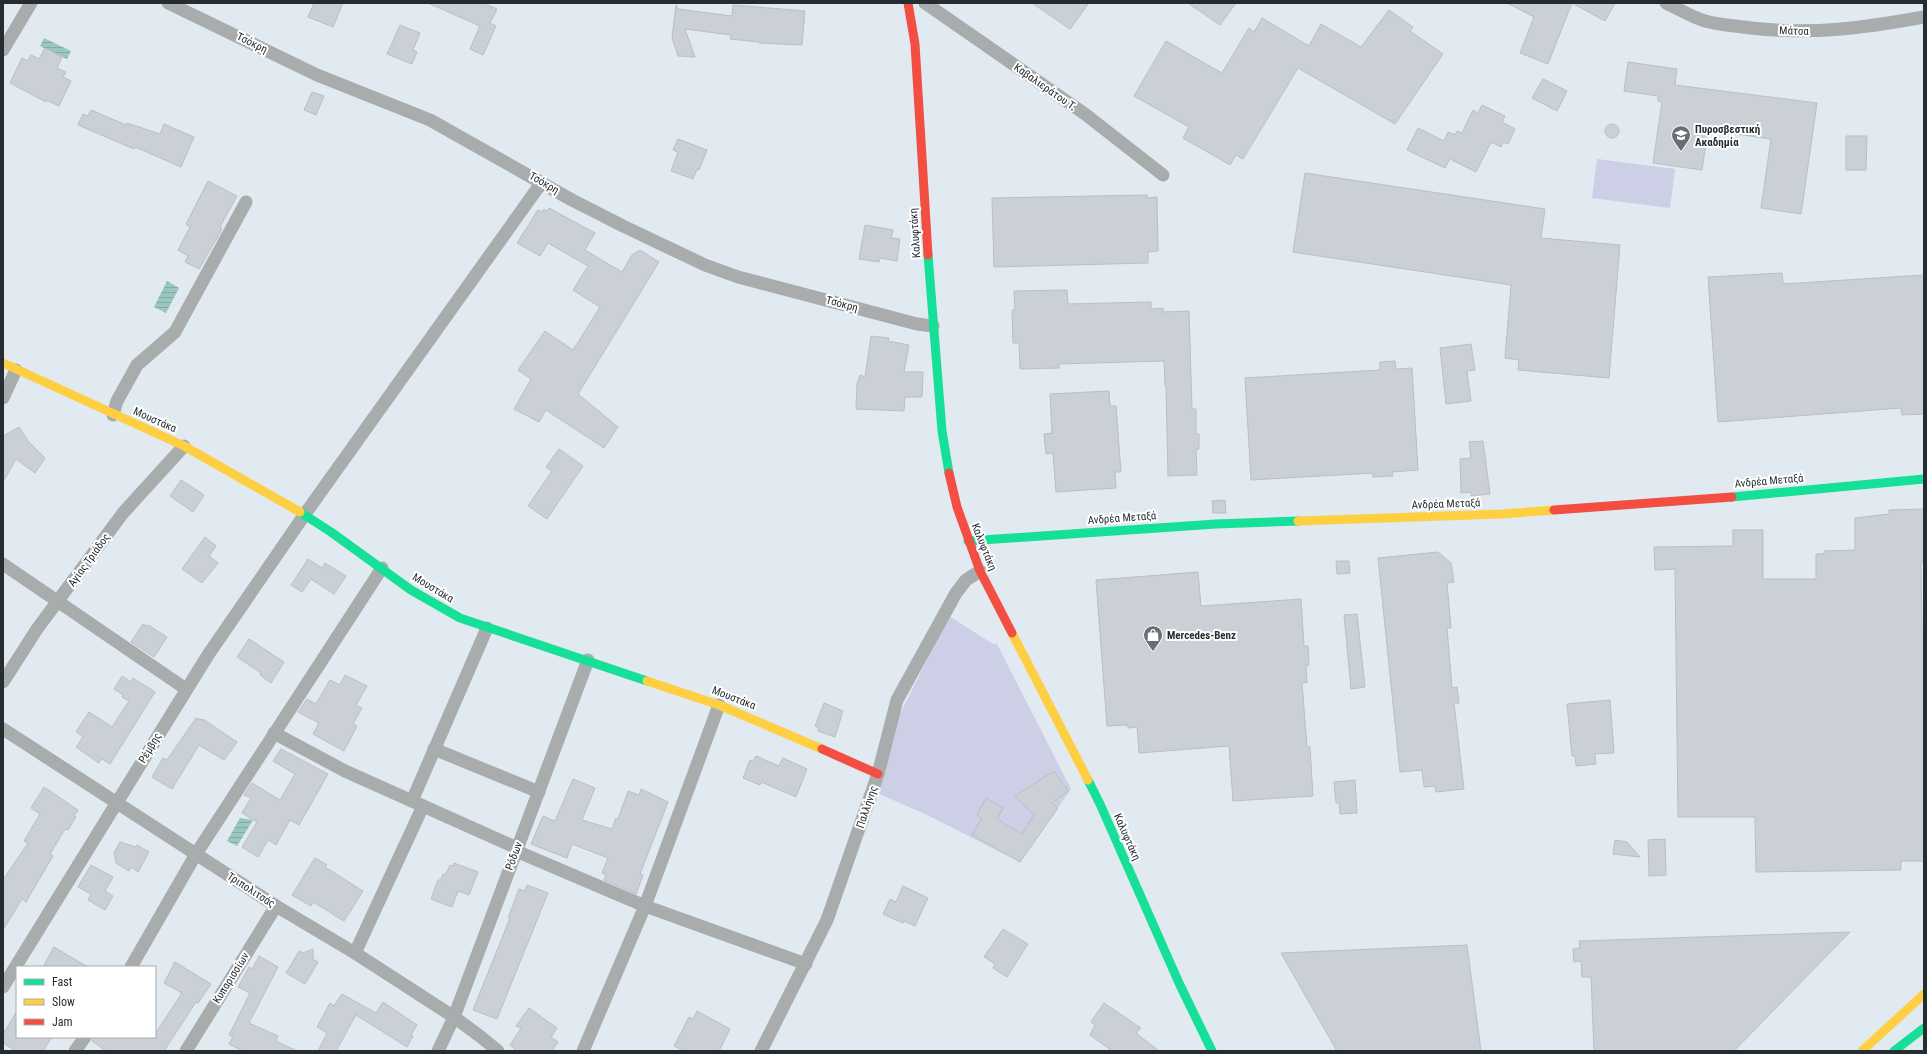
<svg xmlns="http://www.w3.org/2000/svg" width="1927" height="1054" viewBox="0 0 1927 1054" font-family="'Roboto Condensed',sans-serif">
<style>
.park{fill:#cdcfe6}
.water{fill:url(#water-rules)}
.building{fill:#cad0d6;stroke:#b9bfc5}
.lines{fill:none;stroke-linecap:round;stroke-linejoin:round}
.street{stroke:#a8acad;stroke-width:13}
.fast{stroke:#16e098;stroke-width:9}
.slow{stroke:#ffcf43;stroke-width:9}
.jam{stroke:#f24e42;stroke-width:9}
.labels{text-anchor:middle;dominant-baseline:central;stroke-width:4;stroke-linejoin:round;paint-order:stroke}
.street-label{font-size:11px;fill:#262d31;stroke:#fff}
.poi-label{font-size:11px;font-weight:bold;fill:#262d31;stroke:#fff;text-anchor:start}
</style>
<defs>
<pattern id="water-rules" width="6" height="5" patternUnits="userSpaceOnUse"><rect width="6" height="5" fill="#99c6c0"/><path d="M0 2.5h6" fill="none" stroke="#84aaa5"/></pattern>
</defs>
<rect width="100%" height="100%" fill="#e0eaf0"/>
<g class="park">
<path d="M1597 159 1675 169 1670 208 1592 198Z"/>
<path d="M949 616 993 644H997L1071 789 1020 862 925 814 877 793 897 720Z"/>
</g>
<g class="water">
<path d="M44 38 71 51 67 59 40 46Z"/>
<path d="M167 281 179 288 166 313 154 307Z"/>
<path d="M240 818 253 820 237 846 227 841Z"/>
</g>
<g class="building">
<path d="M314 3H343L333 27 308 17Z"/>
<path d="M428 3H483L497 9 490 23 496 26 483 55 470 49 480 26Z"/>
<path d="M1032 3H1089L1070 29Z"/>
<path d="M1188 3H1236L1220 25Z"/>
<path d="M1507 3H1572L1548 64 1520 53 1534 17Z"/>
<path d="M1572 3H1615L1605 21Z"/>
<path d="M676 5 678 9 732 16 733 5 805 11 802 45 759 43V42L730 39 731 35 685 29 695 57 678 56 672 38Z"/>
<path d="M1389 10 1413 27 1410 31 1443 54 1395 124 1298 68 1243 159 1236 155 1230 165 1183 138 1189 127 1134 96 1166 41 1222 73 1249 28 1254 32 1262 18 1309 46 1321 24 1361 47Z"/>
<path d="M400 25 420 33 413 50 417 52 412 64 387 54Z"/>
<path d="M45 48 62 57 57 68 66 72 63 77 71 81 59 106 46 100V102L10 83 22 58 28 61 31 55 39 59Z"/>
<path d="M1628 62 1677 69 1675 85 1817 103 1801 214 1761 208 1771 139 1708 130 1702 170 1653 163 1662 102 1658 101V96L1624 91Z"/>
<path d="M1543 79 1567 91 1557 111 1532 98Z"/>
<path d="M312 92 324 96 316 115 304 110Z"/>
<path d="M1482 105 1505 116 1502 122 1515 129 1508 144 1503 142 1501 147 1491 142 1476 172 1450 159 1445 168 1407 150 1418 128 1444 141 1448 132 1455 135 1457 131 1462 133 1473 110 1478 113Z"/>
<path d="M91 110 126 125 127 123 160 134 164 124 194 137 181 167 135 147 134 149 78 125 83 114 88 116Z"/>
<circle cx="1612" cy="131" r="7"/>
<path d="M1846 136H1867L1866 170H1846Z"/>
<path d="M678 139 707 150 699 170 697 169 693 179 671 171 678 152 673 150Z"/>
<path d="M1305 173 1545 209 1541 238 1620 245 1609 378 1518 370 1519 360 1505 358 1511 285 1293 252Z"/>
<path d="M208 181 237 196 220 227 222 228 220 233 199 269 185 262 188 256 178 250 190 227 186 224Z"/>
<path d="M1147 195V198L1157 197 1158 251 1148 252V263L994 267 992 198Z"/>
<path d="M549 208 595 233 585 250 622 272 632 255 640 250 659 262 578 394 618 427 604 448 546 410 539 422 514 409 531 379 518 370 545 331 573 350 600 307 573 290 588 266 548 243 540 256 517 243 538 210 542 212 544 209 546 211Z"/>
<path d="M865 225 893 230 891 238 900 239 897 261 880 258 879 262 859 259Z"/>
<path d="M1782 273 1783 284 1924 275V414L1902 415 1901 408 1718 422 1708 277Z"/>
<path d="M1067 290 1068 304 1151 302V309L1163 308V312L1189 311 1192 409H1196V434H1199V449H1196L1197 475 1168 476 1166 386H1165L1164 361 1059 364V368L1020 369 1019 343H1013L1012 310H1015L1014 291Z"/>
<path d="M871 336 889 338 888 341 909 345 904 372H923L922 397H905L904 411 856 409 857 384 860 375 865 377Z"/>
<path d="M1471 344 1475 370 1467 371 1471 401 1446 404 1440 348Z"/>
<path d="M1395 361 1396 369 1412 368 1418 470 1392 472 1393 476 1373 477V473L1251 480 1245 378 1380 370V362Z"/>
<path d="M1109 391 1110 406H1116L1121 472H1115L1116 488 1056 492 1053 453 1046 454 1044 434 1052 433 1050 394Z"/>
<path d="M19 427 28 441 45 458 35 473 16 459 3 482V436Z"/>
<path d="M1483 441 1490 494 1471 496V492L1461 493 1460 459 1471 458 1469 442Z"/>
<path d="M559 449 583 466 547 519 528 506 552 471 546 467Z"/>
<path d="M181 480 204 495 193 512 170 496Z"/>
<path d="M1225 500 1226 513H1213L1212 501Z"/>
<path d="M1924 509V562H1921L1922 637H1924V861H1901V870L1756 872 1755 817H1678L1675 569 1655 570 1654 547 1733 546V530H1763V579H1816V554H1824V551L1855 550V518L1889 514V510Z"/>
<path d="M205 537 216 546 209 556 218 563 202 583 182 569Z"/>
<path d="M1438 552 1451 563 1454 582 1447 583 1451 628H1447L1452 688 1457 687 1459 703H1454L1464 789 1436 792 1435 786 1424 787 1422 770 1400 772 1378 558Z"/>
<path d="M308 559 322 568 325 563 346 576 334 594 311 579 302 592 291 585Z"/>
<path d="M1336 561H1349L1350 573 1337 574Z"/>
<path d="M1198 572 1201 606 1301 599 1304 646H1308L1309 665 1306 666 1307 682 1302 683 1307 747H1310L1313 796 1233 801 1229 746 1139 753 1137 727 1128 728V725L1107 726 1096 580Z"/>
<path d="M1357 614 1365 687 1351 689 1344 615Z"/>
<path d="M143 624 147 626 148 625 167 637 154 657 131 642Z"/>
<path d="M249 639 284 662 271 683 260 675 261 673 237 657Z"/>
<path d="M345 675 367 686 356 705 362 708 353 724 357 726 344 751 313 734 319 723 298 712 307 699 316 704 330 680 340 685Z"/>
<path d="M122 676 131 682 133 678 155 692 110 764 102 759 99 763 76 747 83 737 76 732 89 712 112 727 129 701 122 697 123 695 114 689Z"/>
<path d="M1610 700 1614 753 1595 754 1596 764 1576 766 1575 756H1572L1567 704Z"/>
<path d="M824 703 843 711 835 737 818 731 819 728 815 726Z"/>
<path d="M196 718 202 720 203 719 237 742 224 760 199 745 172 789 152 777 163 758 167 760Z"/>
<path d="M281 749 328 774 299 825 290 820 276 845 268 840 258 857 242 847 257 822 242 813 251 798 244 795 252 783 280 800 295 774 273 761Z"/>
<path d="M756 756 779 766 783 758 807 769 796 797 761 782 760 785 743 778 750 760 753 761Z"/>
<path d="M1054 771 1068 791 1052 803 1058 808 1020 862 972 835 982 818 977 815 986 798 1003 808 997 819 1022 834 1034 815 1015 796Z"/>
<path d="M573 779 595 788 582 820 612 829 616 818 618 819 628 791 639 795 641 789 668 802 640 874 643 875 636 894 604 880 606 875 602 873 608 858 572 844 567 858 531 844 543 816 555 821Z"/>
<path d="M1355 780 1357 813 1340 814 1339 803H1336L1334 782Z"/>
<path d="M44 787 78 810 74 816 76 817 68 830 65 829 50 854 53 856 26 902 22 899 3 930V880L28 843 24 841 40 814 31 808Z"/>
<path d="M1665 839 1666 875 1649 876 1648 840Z"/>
<path d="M1615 840 1627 842 1640 857 1613 854Z"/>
<path d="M120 842 136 847 137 845 149 852 138 872 131 867 129 871 116 863 114 853Z"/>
<path d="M315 858 327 865 325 867 363 891 344 921 313 902 311 906 292 895Z"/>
<path d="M454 863 478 872 469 895 458 891 452 907 431 899 438 880H441L443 874H446L450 865 453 866Z"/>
<path d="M91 865 113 877 105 891 113 896 105 910 88 900 91 894 78 887Z"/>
<path d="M527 885 548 893 497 1019 473 1010 510 918H508L519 889 525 891Z"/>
<path d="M903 886 928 898 915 926 904 921 903 923 883 914 890 899 896 902Z"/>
<path d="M1003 929 1028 944 1007 977 993 968 995 964 984 957Z"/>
<path d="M1850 932 1734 1051H1594L1591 977H1582L1581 961 1574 962 1573 949 1580 948 1579 941Z"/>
<path d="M1467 945 1481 1051H1337L1281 953Z"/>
<path d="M54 947 88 967H43Z"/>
<path d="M313 949V959L318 962 305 984 286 973 299 951 303 953Z"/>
<path d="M259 956 278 967 249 1023 278 1036 276 1041 297 1051H243L229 1044 233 1037 229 1035 250 993 238 987 249 967 252 969Z"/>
<path d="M175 962 211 984 198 1003 196 1002 164 1051H106L92 1041 93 1037H155V1034L182 993 164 983Z"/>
<path d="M342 994 376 1013 383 1002 417 1025 411 1035 413 1036 407 1047 356 1015 336 1051H318L327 1033 317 1027 330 1003 334 1006Z"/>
<path d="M1104 1003 1141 1028 1136 1033 1159 1051H1112L1090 1035 1095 1025 1091 1022Z"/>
<path d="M529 1008 557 1028 551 1037 558 1042 552 1051H517L510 1045 521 1028 516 1026Z"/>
<path d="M17 1011V1037H52L43 1051H16L3 1043V1034Z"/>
<path d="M697 1011 730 1029 719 1051H684L674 1046 689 1017 693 1019Z"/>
</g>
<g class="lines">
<g class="street">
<path d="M168 3 317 75 430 120 572 200 623 226 705 265 738 277 917 324 933 326"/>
<path d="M925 3 1085 114 1163 175"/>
<path d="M1666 3C1679 9 1692 17 1705 21 1720 25 1736 26 1751 28 1813 35 1863 28 1924 17"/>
<path d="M3 50 31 3"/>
<path d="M3 398 16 370"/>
<path d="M113 415 117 401 137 365 175 332 246 202"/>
<path d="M3 564 186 689"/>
<path d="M3 682 37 629 123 513 184 446"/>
<path d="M3 729 276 906 355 953 454 1017 481 1037 498 1051"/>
<path d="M274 733 345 771 517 848"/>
<path d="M434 749 539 792"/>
<path d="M412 801 487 628"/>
<path d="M516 851 645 906 806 964"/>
<path d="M355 953 423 806"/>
<path d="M131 967 196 854 382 568"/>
<path d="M3 987 208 655 305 514 542 182"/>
<path d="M75 1051 85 1037"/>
<path d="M186 1051 276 906"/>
<path d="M438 1051 454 1017 588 660"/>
<path d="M583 1051 645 906 719 705"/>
<path d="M761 1051 827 920 878 774 897 700 956 593 966 580 980 571"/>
</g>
<g class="fast">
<path d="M928 255 942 431 949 473"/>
<path d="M1732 497 1924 479"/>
<path d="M300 512 331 532 411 590 460 618 647 681"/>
<path d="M968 541 1216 524 1298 521"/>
<path d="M1088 780 1100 804 1179 983 1212 1051"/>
<path d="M1894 1051 1924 1028"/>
</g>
<g class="slow">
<path d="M3 363 184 446 300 512"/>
<path d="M1298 521 1502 514 1554 510"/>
<path d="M1012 633 1088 780"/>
<path d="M647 681 719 705 822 749"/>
<path d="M1862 1051 1924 994"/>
</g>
<g class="jam">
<path d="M908 3 915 44 928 255"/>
<path d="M949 473 957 507 980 571 1012 633"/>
<path d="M1554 510 1732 497"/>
<path d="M822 749 878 774"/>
</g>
</g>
<defs>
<symbol id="school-pin" viewBox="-11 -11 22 30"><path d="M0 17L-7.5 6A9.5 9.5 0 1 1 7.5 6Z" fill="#676f74" stroke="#fff"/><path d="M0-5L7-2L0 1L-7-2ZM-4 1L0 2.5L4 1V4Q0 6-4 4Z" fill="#fff"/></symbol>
<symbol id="shop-pin" viewBox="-11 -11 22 30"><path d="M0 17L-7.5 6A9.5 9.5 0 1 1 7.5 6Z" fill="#676f74" stroke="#fff"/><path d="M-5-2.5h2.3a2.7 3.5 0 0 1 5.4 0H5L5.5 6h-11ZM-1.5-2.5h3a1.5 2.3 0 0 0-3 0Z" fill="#fff"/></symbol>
</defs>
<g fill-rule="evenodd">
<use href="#school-pin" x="1670" y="124" width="22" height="30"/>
<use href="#shop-pin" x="1142" y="624" width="22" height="30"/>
</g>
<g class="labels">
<g class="street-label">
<text transform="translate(1794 31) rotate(2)">Μάτσα</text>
<text transform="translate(252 43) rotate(26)">Τσόκρη</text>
<text transform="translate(1045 87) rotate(35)">Καβαλιεράτου Τ.</text>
<text transform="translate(544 183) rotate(30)">Τσόκρη</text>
<text transform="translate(915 233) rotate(-94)">Καλυφτάκη</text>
<text transform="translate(842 304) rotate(15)">Τσόκρη</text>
<text transform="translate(155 420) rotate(24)">Μουστάκα</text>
<text transform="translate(1769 481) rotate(-5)">Ανδρέα Μεταξά</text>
<text transform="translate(1446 504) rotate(-2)">Ανδρέα Μεταξά</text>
<text transform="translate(1122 518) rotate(-4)">Ανδρέα Μεταξά</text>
<text transform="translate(984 547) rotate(68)">Καλυφτάκη</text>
<text transform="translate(89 560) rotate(-54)">Αγίας Τριάδος</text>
<text transform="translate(433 588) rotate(31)">Μουστάκα</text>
<text transform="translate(734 698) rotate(21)">Μουστάκα</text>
<text transform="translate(150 748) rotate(-59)">Ρέμβης</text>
<text transform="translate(867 807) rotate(-71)">Παλλήνης</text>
<text transform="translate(1127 837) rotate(66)">Καλυφτάκη</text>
<text transform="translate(514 856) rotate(-69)">Ρόδων</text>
<text transform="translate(251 890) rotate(33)">Τριπολιτσάς</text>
<text transform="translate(231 978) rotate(-58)">Κυπαρισσίων</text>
</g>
<g class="poi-label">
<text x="1695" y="129">Πυροσβεστική<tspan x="1695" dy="13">Ακαδημία</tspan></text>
<text x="1167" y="635">Mercedes-Benz</text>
</g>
</g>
<rect width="1927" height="1054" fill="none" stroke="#262d31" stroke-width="8"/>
<rect x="16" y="966" width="140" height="72" fill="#ffffff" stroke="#a8abad"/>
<rect x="24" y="979" width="20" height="6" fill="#16e098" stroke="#a8abad"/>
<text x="52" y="986" font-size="12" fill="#262d31">Fast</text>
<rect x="24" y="999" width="20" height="6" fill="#ffcf43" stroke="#a8abad"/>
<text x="52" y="1006" font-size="12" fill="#262d31">Slow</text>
<rect x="24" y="1019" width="20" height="6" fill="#f24e42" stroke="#a8abad"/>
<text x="52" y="1026" font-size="12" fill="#262d31">Jam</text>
</svg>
